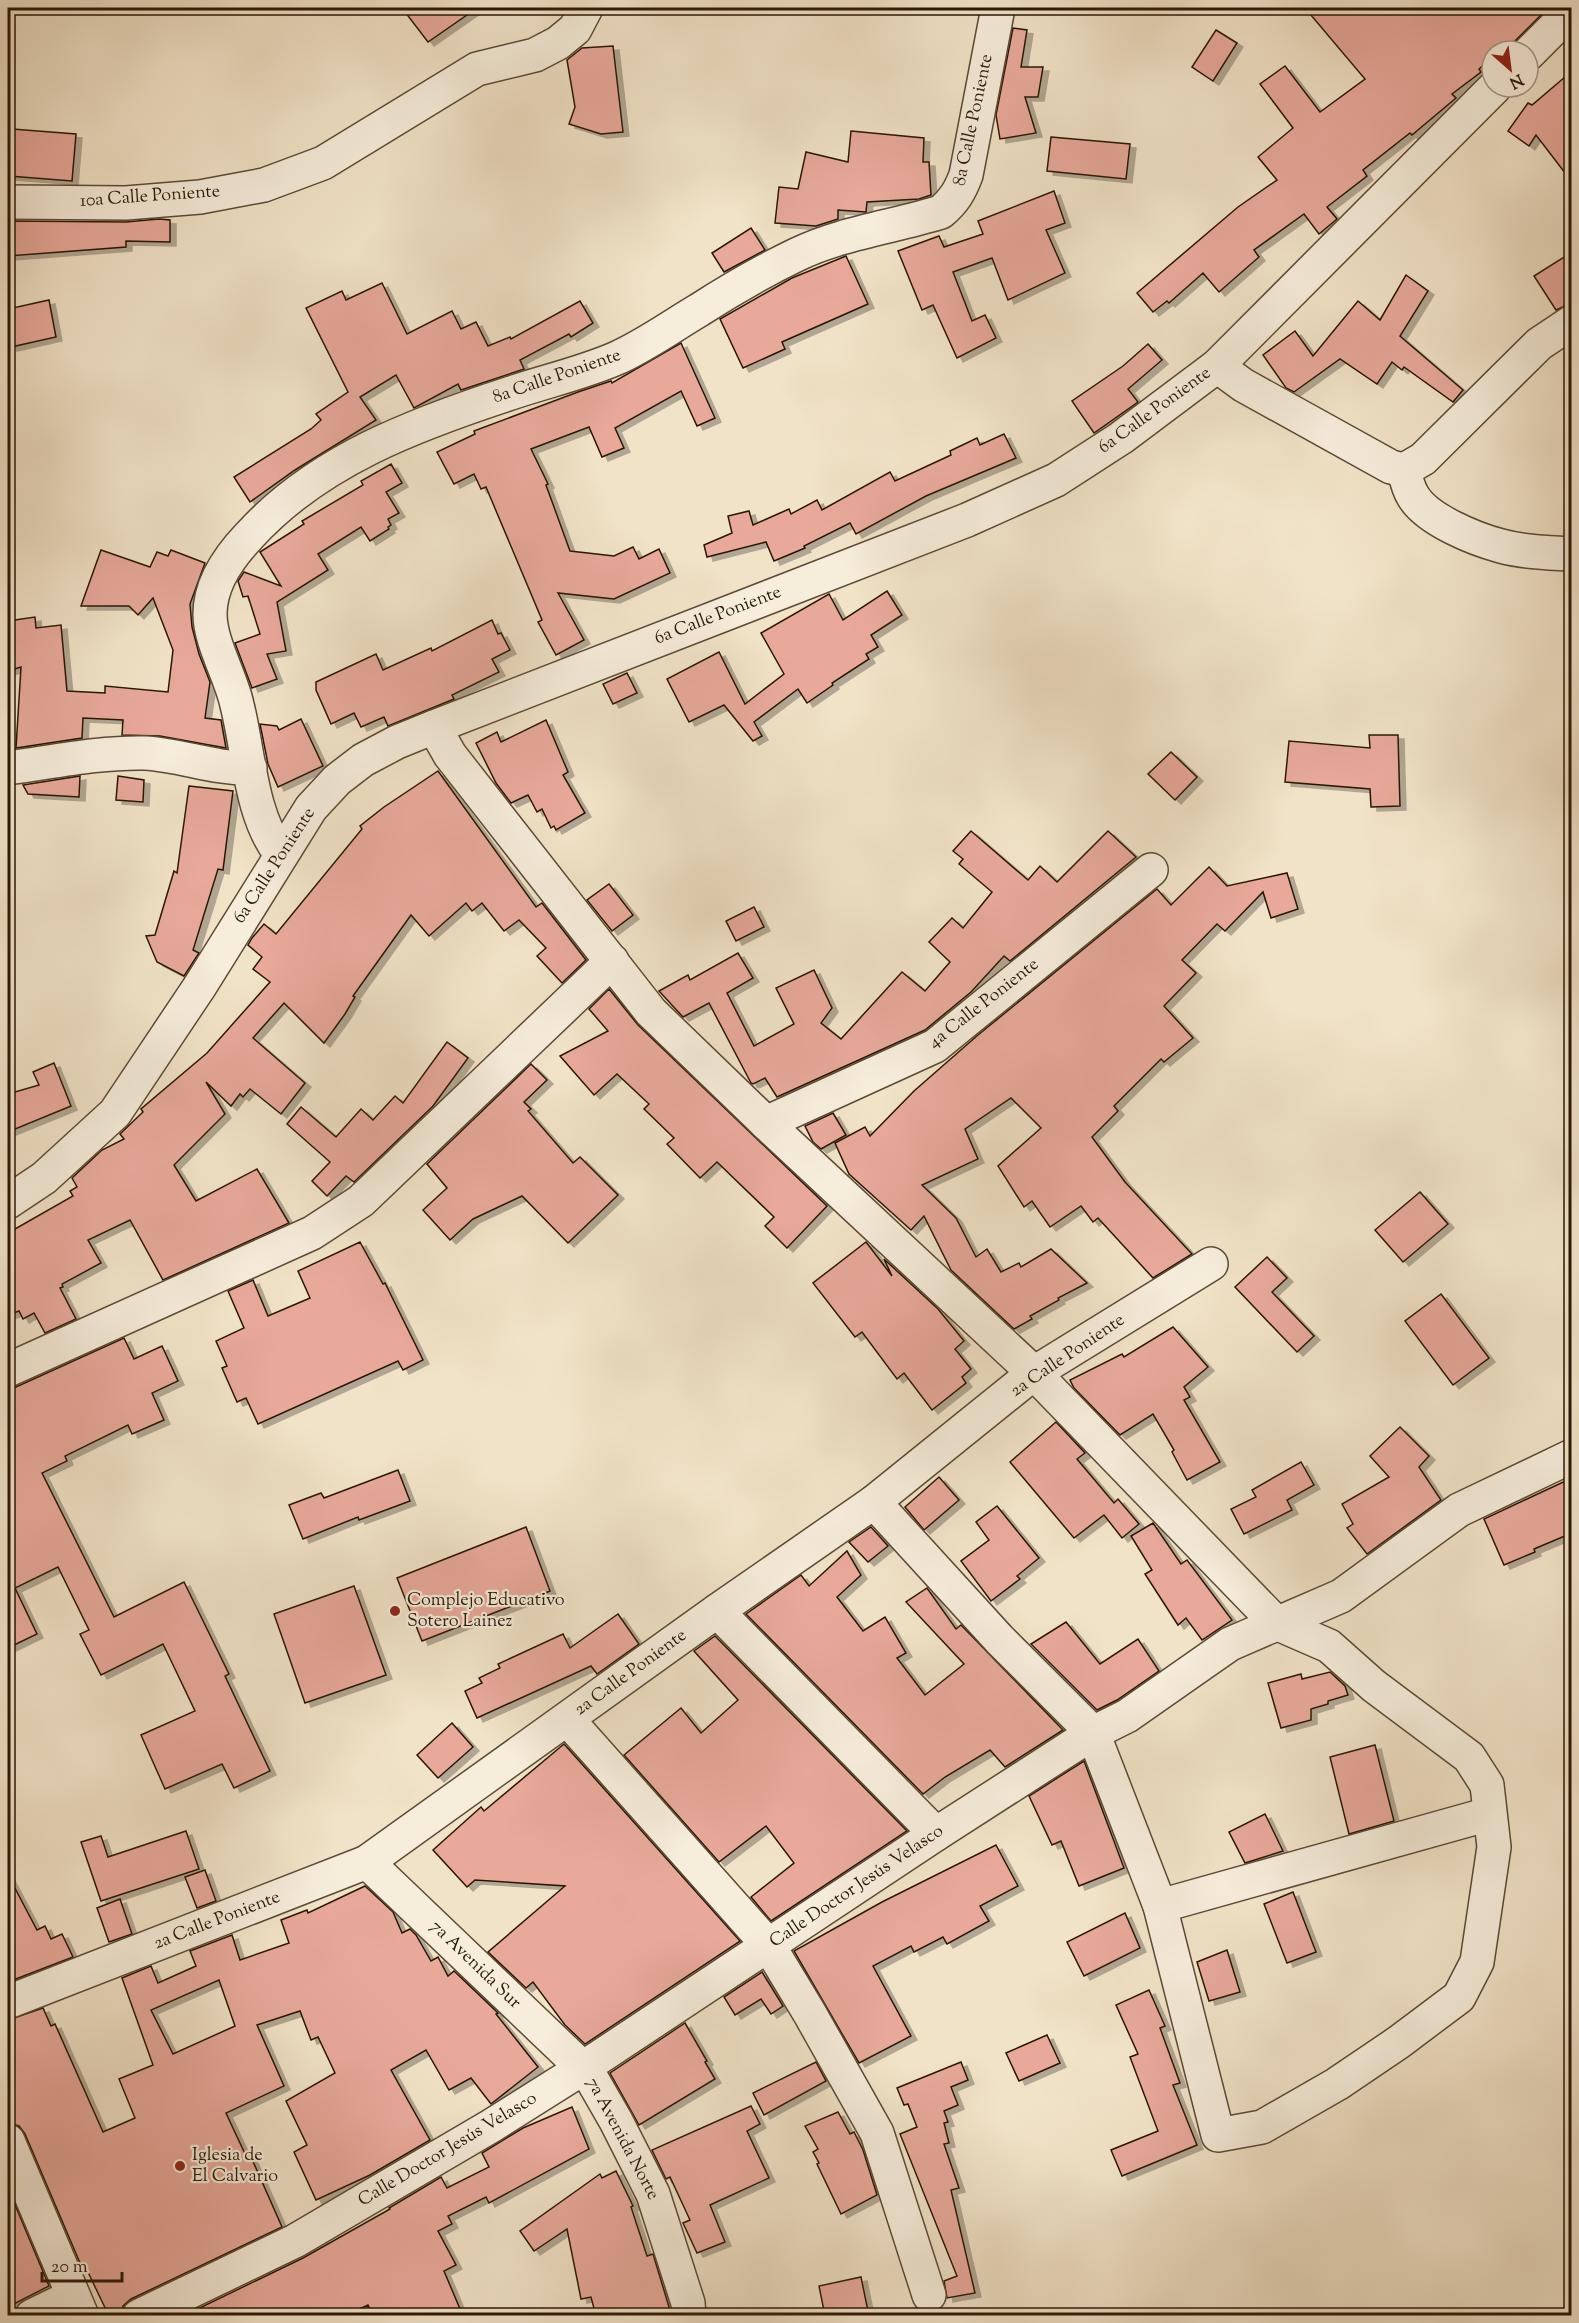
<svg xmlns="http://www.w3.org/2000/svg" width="1579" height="2323" viewBox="0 0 1579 2323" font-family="'Sorts Mill Goudy',serif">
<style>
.building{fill:#e8a99b;stroke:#2a1706;stroke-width:1.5;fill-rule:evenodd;filter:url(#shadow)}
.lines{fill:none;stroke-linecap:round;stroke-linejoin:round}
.minor-casing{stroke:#5c4a36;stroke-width:36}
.minor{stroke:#f6eddb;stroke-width:33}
.poi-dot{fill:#8f2418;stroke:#f6eddb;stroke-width:2}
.labels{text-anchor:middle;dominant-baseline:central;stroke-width:4.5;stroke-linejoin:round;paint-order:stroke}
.street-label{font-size:18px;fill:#2a1706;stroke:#f6eddb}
.poi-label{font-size:18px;fill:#2a1706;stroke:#f6eddb;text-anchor:start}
</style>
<defs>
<filter id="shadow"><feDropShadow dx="6" dy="4" stdDeviation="0" flood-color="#0004"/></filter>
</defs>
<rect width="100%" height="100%" fill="#f1e3c8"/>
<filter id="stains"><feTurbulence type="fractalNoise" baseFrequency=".00333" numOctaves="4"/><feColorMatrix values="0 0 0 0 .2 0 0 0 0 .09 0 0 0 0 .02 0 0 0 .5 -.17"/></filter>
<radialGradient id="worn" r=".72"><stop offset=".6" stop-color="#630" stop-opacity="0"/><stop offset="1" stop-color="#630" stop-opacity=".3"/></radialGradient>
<g class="building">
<path d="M402 8H477L428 42Z"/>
<path d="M1305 8H1548L1515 41 1509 51H1492V57L1479 69 1481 72 1452 94 1456 98 1412 135 1410 133 1363 170 1367 176 1327 207 1337 219 1319 234 1304 214 1254 250 1259 257 1219 292 1203 273 1169 303 1167 301 1153 312 1137 293 1238 207 1277 180 1258 157 1293 128 1260 84 1285 66 1320 112 1365 79Z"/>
<path d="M1013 28 1027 30 1021 67H1043L1038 97H1025L1036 133 1000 139 996 115Z"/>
<path d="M1216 30 1237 43 1213 81 1192 67Z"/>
<path d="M613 46 623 132 601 134 569 124 575 107 567 60 582 48Z"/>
<path d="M1572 71V182L1536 135 1529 146 1508 131 1528 103 1532 105Z"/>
<path d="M12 129 76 134 72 181 9 176Z"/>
<path d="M851 131 924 138 923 162H929L931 195 919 199 867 202 866 212 838 210V219L816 226 775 223 779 187 798 189 806 152 848 162Z"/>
<path d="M1051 137 1130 144 1126 179 1047 171Z"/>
<path d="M1054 191 1065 223 1046 230 1065 273 1008 300 992 258 953 272 972 321 985 315 996 338 957 358 933 305 922 310 898 251 939 236 944 247 983 234 978 221Z"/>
<path d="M159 219 170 220V242L126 241V247L8 256V221L126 222Z"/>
<path d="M751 228 765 250 724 272 712 253Z"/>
<path d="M1572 252V303L1556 310 1534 276Z"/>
<path d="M846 256 868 304 782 342 785 349 743 368 720 319 792 278Z"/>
<path d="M1406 275 1428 291 1400 336 1463 390 1453 402 1404 367 1402 370 1392 362 1377 384 1340 359 1294 392 1286 388 1263 355 1295 331 1313 356 1358 301 1380 320Z"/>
<path d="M382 283 407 334 452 311 461 329 476 322 488 346 510 337 511 339 580 301 593 323 571 337 569 334 520 360 524 369 461 390 458 384 414 408 396 375 360 397 376 420 295 470 250 502 234 477 311 429 321 420 316 414 348 392 306 308 342 291 346 300Z"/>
<path d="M49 300 56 337 11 347 8 332V309Z"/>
<path d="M681 343 715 418 697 426 681 391 615 428 624 448 602 457 589 427 531 449 548 484 546 485 570 551 614 556 633 547 639 559 659 549 670 573 614 599 558 593 584 640 556 655 538 622 542 620 486 487 481 489 474 474 454 484 437 452 475 434 474 431 578 392 611 381 612 383Z"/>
<path d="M1148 344 1162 360 1128 389 1138 402 1094 433 1072 401 1123 366Z"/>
<path d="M1004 434 1016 458 926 496 856 534 850 523 804 546 805 548 774 561 766 542 707 557 704 545 732 533 728 516 749 511 753 525 789 509 791 514 817 500 822 510 890 472 895 481 951 455 950 451 977 438 980 445Z"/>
<path d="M391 464 402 483 386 492 399 513 388 519 391 525 388 527 389 529 370 541 361 527 318 554 328 570 277 602 286 651 267 654 277 679 252 688 235 643 260 634 248 596 243 597 238 581 244 572 281 586 260 552 304 524 302 521 363 485 361 481Z"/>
<path d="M101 550 150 567 157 552 168 556 171 550 205 563 190 604 192 627 199 654 210 682 205 718 221 720 226 748 160 736 122 735 123 720 83 718 82 738 16 748 21 667 8 671V621L35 617 36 628 61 625 67 691 105 693V686L168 692 173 650 153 598 138 615 129 606H81Z"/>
<path d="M887 591 902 615 871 635 878 647 866 654 869 659 832 683 833 685 807 703 798 689 754 722 762 736 753 741 724 705 689 722 667 679 719 652 745 704 784 674 761 633 829 594 843 620Z"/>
<path d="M492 620 498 634 501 633 510 650 492 659 499 672 452 695 454 699 388 726 384 717 361 727 354 713 331 724 316 690V682L376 654 383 670 431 648 432 651Z"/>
<path d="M627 673 637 693 613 704 603 684Z"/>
<path d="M301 719 323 766 278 787 268 764 260 724 277 726 279 730Z"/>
<path d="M546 720 568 772 563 775 585 813 556 830 554 826 551 828 542 809 537 812 528 795 511 803 496 783 476 743 497 732 501 742Z"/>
<path d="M1369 735H1398L1400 806 1371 807 1370 789 1285 782 1289 741 1370 748Z"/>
<path d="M1171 752 1197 777 1175 800 1148 774Z"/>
<path d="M438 771 536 907 542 903 586 960 562 983 537 956 546 948 519 920 504 931 482 903 472 911 466 903 429 936 411 915 353 996 355 997 345 1014 324 1043 284 1003 253 1038 305 1083 281 1114 250 1089 243 1097 240 1094 231 1106 206 1082 225 1114 174 1165 196 1201 257 1169 289 1223 163 1280 130 1220 88 1240 101 1263 62 1284 63 1287 60 1288 76 1319 45 1333 34 1313 23 1319 19 1311 8 1315V1233L73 1196 70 1191 77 1187 72 1178 102 1150 124 1139 120 1134 143 1112 141 1109 207 1053 270 982 253 969 262 957 248 945 252 938 264 924 276 934 362 829 360 826 384 807Z"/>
<path d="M80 776 79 797 28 794 23 785Z"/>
<path d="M118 776 144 780 143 802 116 800Z"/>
<path d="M189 786 233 791 223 870 218 869 193 950 199 953 184 976 157 962 146 936 155 935 174 871 177 873Z"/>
<path d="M971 831 1028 880 1040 866 1057 882 1108 831 1136 857 1010 961 1004 956 971 992 925 1030 777 1097 765 1078 753 1084 751 1083 709 1003 683 1017 659 991 688 975 690 980 738 953 753 978 727 993 754 1046 794 1024 776 988 814 970 832 1008 821 1023 841 1039 902 972 925 991 950 962 929 942 952 918 963 928 992 892 959 864 963 859 953 851Z"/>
<path d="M1209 867 1227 886 1287 873 1298 909 1271 918 1263 892 1225 931 1217 924 1182 960 1196 973 1164 1006 1193 1038 1164 1062 1161 1059 1114 1106 1118 1111 1092 1137 1125 1182 1192 1254 1153 1278 1098 1218 1093 1222 1081 1206 1050 1227 1032 1201 1024 1207 998 1166 1041 1128 1011 1098 965 1129 978 1159 922 1185 956 1218 976 1257 987 1249 1001 1272 1019 1263 1021 1267 1051 1249 1087 1283 1058 1298 1059 1300 1030 1316 1032 1319 1014 1329 951 1270 924 1216 911 1230 849 1174 835 1143 865 1127 870 1136 914 1091 978 1035 1157 889 1171 905Z"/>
<path d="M609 884 633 915 612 931 587 900Z"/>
<path d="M754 907 764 927 736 941 726 921Z"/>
<path d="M609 989 638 1025 827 1206 787 1248 765 1226 774 1217 717 1162 700 1178 667 1144 674 1138 644 1109 649 1104 617 1074 594 1095 560 1056 608 1031 589 1009Z"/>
<path d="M447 1042 468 1058 433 1106 354 1182 346 1176 327 1196 312 1181 330 1162 287 1124 301 1107 336 1137 361 1109 373 1120 395 1096 403 1103Z"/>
<path d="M54 1063 71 1106 8 1132V1094L39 1085 33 1072Z"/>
<path d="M531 1064 547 1080 524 1102 531 1109 528 1111 573 1163 580 1157 618 1195 568 1243 522 1196 473 1219 450 1240 423 1210 447 1188 427 1164Z"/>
<path d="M833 1113 846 1135 821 1149 813 1142 805 1126Z"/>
<path d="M1420 1192 1448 1224 1403 1262 1375 1230Z"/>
<path d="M360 1242 383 1284 385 1283 423 1360 403 1370 398 1361 258 1424 246 1398 237 1402 222 1368 227 1366 216 1341 244 1328 228 1291 253 1280 268 1316 310 1298 298 1271Z"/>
<path d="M866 1242 892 1276 884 1259 938 1309 964 1341 955 1349 971 1369 962 1377 966 1383 932 1410 904 1373 897 1379 862 1332 855 1337 813 1283Z"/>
<path d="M1267 1257 1287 1278 1272 1292 1314 1336 1297 1352 1235 1287Z"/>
<path d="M1441 1294 1489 1358 1453 1385 1405 1321Z"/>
<path d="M1173 1327 1208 1367 1184 1387 1190 1397 1184 1400 1220 1462 1187 1480 1172 1452 1174 1450 1153 1414 1120 1435 1074 1388 1070 1380 1122 1354 1124 1357Z"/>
<path d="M124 1338 134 1359 162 1346 178 1381 152 1393 164 1420 132 1434 128 1425 65 1456 67 1461 42 1473 114 1617 184 1582 229 1674 225 1676 270 1771 234 1788 222 1764 165 1789 141 1735 195 1711 163 1644 101 1675 80 1634 89 1630 58 1567 15 1588 37 1634 8 1648V1389L16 1387Z"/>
<path d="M1056 1422 1085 1453 1077 1459 1114 1503 1118 1499 1139 1524 1122 1538 1104 1515 1074 1538 1010 1462Z"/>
<path d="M1400 1427 1429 1456 1419 1467 1441 1500 1367 1554 1347 1528 1353 1524 1342 1504 1389 1477 1370 1456Z"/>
<path d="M1301 1462 1314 1485 1287 1500 1292 1510 1244 1534 1231 1509 1256 1497 1252 1490Z"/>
<path d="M398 1470 410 1501 359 1520 358 1517 303 1539 289 1505 321 1493 324 1498Z"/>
<path d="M939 1477 959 1500 924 1530 905 1507Z"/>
<path d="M1572 1478V1533L1534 1549 1535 1552 1504 1565 1484 1519Z"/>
<path d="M997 1506 1039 1558 1017 1576 1020 1579 991 1601 961 1561 989 1540 976 1522Z"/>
<path d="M1153 1523 1181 1564 1187 1560 1232 1620 1202 1640 1186 1618 1178 1625 1145 1574 1152 1570 1131 1536Z"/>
<path d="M526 1527 550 1591 422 1641 397 1578Z"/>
<path d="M871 1527 888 1546 868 1562 849 1542Z"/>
<path d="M847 1551 861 1575 837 1597 863 1631 885 1617 906 1653 897 1658 925 1695 964 1664 906 1602 927 1588 956 1629 961 1625 1063 1730 1005 1767 990 1750 945 1777 923 1794 746 1614 801 1575 809 1586Z"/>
<path d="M354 1586 386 1675 305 1703 274 1614Z"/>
<path d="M618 1614 639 1644 597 1674 591 1666 477 1718 465 1691 482 1683 479 1678 500 1668 498 1664 563 1634 570 1648Z"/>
<path d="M1066 1622 1100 1664 1138 1639 1159 1671 1117 1700 1097 1710 1031 1644Z"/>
<path d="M715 1636 907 1831 771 1921 751 1897 794 1863 766 1826 719 1862 624 1755 681 1708 701 1733 738 1700 694 1651Z"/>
<path d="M1330 1672 1345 1686 1348 1695 1328 1701V1704L1311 1709V1720L1281 1728 1268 1683 1301 1674 1302 1679Z"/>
<path d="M452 1723 473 1747 438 1778 417 1755Z"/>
<path d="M564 1744 740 1941 585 2044 565 2025 533 1982 526 1988 488 1952 565 1886 475 1880 467 1887 433 1850 481 1807 484 1811Z"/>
<path d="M1375 1745 1394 1821 1349 1834 1330 1757Z"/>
<path d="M1084 1761 1124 1868 1079 1886 1061 1841 1052 1845 1029 1796Z"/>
<path d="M1265 1814 1283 1851 1245 1863 1229 1832Z"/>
<path d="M186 1831 199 1869 101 1901 81 1842 101 1836 108 1857Z"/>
<path d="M996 1845 1018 1886 980 1906 989 1921 947 1944 943 1937 914 1952 911 1946 873 1966 911 2036 859 2063 794 1951 882 1902Z"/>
<path d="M205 1870 216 1901 197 1908 185 1877Z"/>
<path d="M8 1875 37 1930 45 1926 51 1939 62 1934 73 1957 8 1982Z"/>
<path d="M365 1886 393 1912 402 1933 410 1929 416 1935 431 1961 438 1957 448 1976 454 1971 498 2013 496 2014 538 2067 491 2104 471 2078 449 2090 426 2050 391 2070 430 2140 370 2175 316 2200 294 2152 307 2145 286 2101 335 2073 318 2037 311 2040 300 2011 257 2025 284 2086 226 2113 247 2158 251 2157 282 2227 131 2299 123 2306 120 2316H109L86 2268 83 2270 25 2134 19 2126 8 2123V2020L43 2008 51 2026 55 2024 103 2132 135 2118 119 2079 153 2065 122 1978 151 1966 158 1983 196 1966 190 1951 232 1935 240 1960 289 1943 281 1920 307 1910 308 1913ZM219 1980 235 2026 173 2054 151 2010Z"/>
<path d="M1293 1892 1316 1952 1287 1963 1264 1904Z"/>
<path d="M120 1899 132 1934 109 1942 97 1908Z"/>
<path d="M1125 1913 1140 1948 1084 1976 1067 1942Z"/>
<path d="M1227 1950 1240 1992 1209 2001 1197 1962Z"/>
<path d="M762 1972 783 2006 771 2014 761 1999 735 2015 724 1997Z"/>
<path d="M1149 1990 1165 2026 1160 2028 1180 2083 1173 2085 1197 2145 1122 2176 1111 2150 1158 2131 1130 2057 1138 2054 1116 2005Z"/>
<path d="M685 2023 707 2061 705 2062 715 2079 639 2125 610 2073Z"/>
<path d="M1047 2035 1060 2063 1019 2081 1006 2053Z"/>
<path d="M816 2062 826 2081 764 2115 753 2093Z"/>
<path d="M961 2062 968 2080 951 2087 958 2105 944 2111 948 2122 944 2123 949 2143 944 2144 959 2188 951 2190 975 2293 947 2298 944 2281 957 2276 900 2134 917 2127 908 2104 904 2105 897 2088Z"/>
<path d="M751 2106 760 2124 747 2131 769 2178 710 2205 725 2242 697 2253 683 2223 690 2220 670 2177 666 2179 652 2150Z"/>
<path d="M572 2107 589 2149 489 2203 486 2197 448 2216 452 2224 438 2231 456 2265 444 2271 463 2316H373L368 2305 344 2316H183L303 2258 390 2209 389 2208 441 2177 447 2188 489 2167 482 2153 523 2128Z"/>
<path d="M838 2112 850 2134 854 2132 863 2150 877 2195 841 2214 817 2164 819 2163 813 2152 818 2149 805 2126Z"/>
<path d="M616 2171 633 2206 631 2207 647 2256 653 2254 669 2307 670 2316H596L591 2297 581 2299 567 2229 534 2251 520 2231 600 2174 602 2178Z"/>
<path d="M8 2188 49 2286 8 2307Z"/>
<path d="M861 2277 869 2316H825L819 2286Z"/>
</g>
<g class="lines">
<defs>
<g id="minor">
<path d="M1528 54 1572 10"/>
<path d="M8 202 126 203 200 197 264 185 323 163 477 69 535 55 558 43 575 29 586 8"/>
<path d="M1217 366 1243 385 1391 467 1404 470 1423 459 1539 344 1572 322"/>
<path d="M1404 470C1406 479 1408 488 1413 496 1427 520 1475 539 1501 546 1523 552 1549 553 1572 554"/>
<path d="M434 727 450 755 651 1012 766 1123 1034 1373 1276 1623 1329 1646 1374 1686 1469 1757 1487 1785 1494 1847 1477 1962 1459 1997 1399 2042 1337 2084 1262 2127 1218 2135 1160 1906 1093 1733 999 1639 874 1502"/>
<path d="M8 768C53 762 99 752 145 753 181 755 215 769 250 768"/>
<path d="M280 853C250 814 249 752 237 705 231 676 210 643 210 614 210 584 229 557 249 536 318 460 416 424 511 393 546 381 583 373 617 358 646 345 672 326 699 310 730 290 763 271 796 255 841 233 893 227 941 212 954 201 960 191 966 175L998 8"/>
<path d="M766 1123 935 1046 1151 870"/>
<path d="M8 1202 44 1178 115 1113 200 986 311 808 337 780 363 760 397 742 434 727 967 520 1056 480 1121 438 1217 366 1495 87"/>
<path d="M8 1370 312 1233 361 1201 612 961"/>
<path d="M717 1611 936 1834"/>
<path d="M568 1720 769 1946 810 2014 877 2133 929 2295"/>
<path d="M367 1862 589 2074 616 2121 653 2194 688 2303 689 2316"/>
<path d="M1160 1906 1489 1814"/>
<path d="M8 2002 367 1862 717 1611 874 1502 1034 1373 1211 1264"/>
<path d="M8 2141 82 2316"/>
<path d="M32 2316 73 2296"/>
<path d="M139 2316 295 2241 491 2126 583 2068 936 1834 1093 1733 1127 1716 1230 1644 1341 1596 1459 1510 1572 1456"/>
</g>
</defs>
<use href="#minor" class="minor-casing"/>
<use href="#minor" class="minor"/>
</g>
<g class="poi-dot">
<circle cx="395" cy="1611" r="6"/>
<circle cx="180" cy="2166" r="6"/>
</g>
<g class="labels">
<g class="street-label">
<text transform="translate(974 120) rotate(-78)">8a Calle Poniente</text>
<text transform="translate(150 197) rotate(-4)">10a Calle Poniente</text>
<text transform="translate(557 377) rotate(-19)">8a Calle Poniente</text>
<text transform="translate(1155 411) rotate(-36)">6a Calle Poniente</text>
<text transform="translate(718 616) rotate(-21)">6a Calle Poniente</text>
<text transform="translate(275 866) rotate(-57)">6a Calle Poniente</text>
<text transform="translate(984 1004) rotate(-38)">4a Calle Poniente</text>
<text transform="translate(1068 1356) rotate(-34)">2a Calle Poniente</text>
<text transform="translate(631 1673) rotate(-36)">2a Calle Poniente</text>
<text transform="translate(857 1887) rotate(-34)">Calle Doctor Jesús Velasco</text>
<text transform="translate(217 1921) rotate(-21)">2a Calle Poniente</text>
<text transform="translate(475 1965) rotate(44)">7a Avenida Sur</text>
<text transform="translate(622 2139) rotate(62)">7a Avenida Norte</text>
<text transform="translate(448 2150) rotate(-31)">Calle Doctor Jesús Velasco</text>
</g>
<g class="poi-label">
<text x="407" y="1601">Complejo Educativo<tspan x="407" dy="21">Sotero Lainez</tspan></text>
<text x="192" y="2156">Iglesia de<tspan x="192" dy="21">El Calvario</tspan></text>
</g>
</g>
<rect width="1579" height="2323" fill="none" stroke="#f1e3c8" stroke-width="30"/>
<rect x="9" y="9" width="1561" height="2305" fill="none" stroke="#2a1706" stroke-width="3"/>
<rect x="15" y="15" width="1549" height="2293" fill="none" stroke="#2a1706" stroke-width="1.5"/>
<g transform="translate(1510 69) rotate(152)"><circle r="28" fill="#f6eddb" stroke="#a49786" stroke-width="1.5"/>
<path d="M0-4.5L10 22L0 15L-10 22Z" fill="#8f2418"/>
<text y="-9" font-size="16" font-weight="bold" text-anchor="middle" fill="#2a1706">N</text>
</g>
<path d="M42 2272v9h80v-9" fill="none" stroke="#2a1706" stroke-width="3"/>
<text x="51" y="2272" font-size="18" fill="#2a1706" stroke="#f6eddb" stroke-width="4.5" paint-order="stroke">20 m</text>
<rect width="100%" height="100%" filter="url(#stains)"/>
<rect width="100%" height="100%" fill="url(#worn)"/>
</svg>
